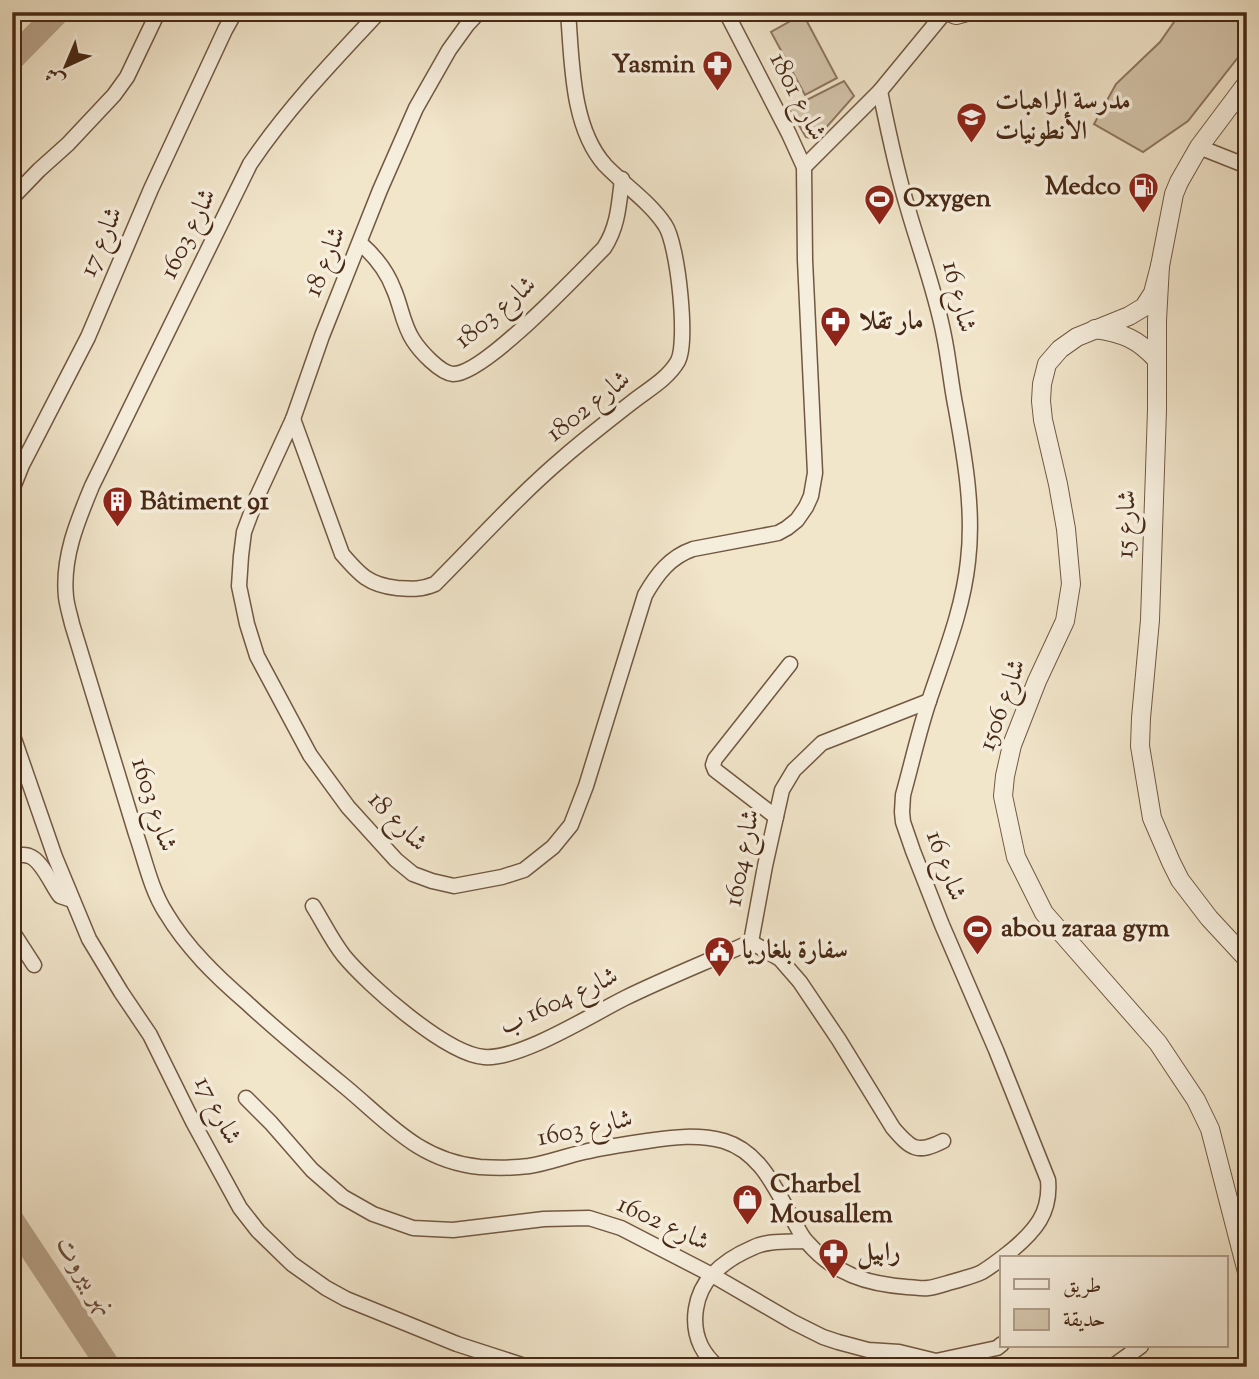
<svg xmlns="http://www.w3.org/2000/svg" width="1259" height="1379" viewBox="0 0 1259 1379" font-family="'Sorts Mill Goudy',Amiri,serif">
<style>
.green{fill:#d4c5ab;stroke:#8e7760;stroke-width:2}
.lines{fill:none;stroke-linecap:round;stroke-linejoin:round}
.river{stroke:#b8a58c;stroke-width:24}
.minor-casing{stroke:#725842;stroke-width:17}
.tertiary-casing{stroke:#725842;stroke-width:20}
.minor{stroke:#f6eedd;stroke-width:14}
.tertiary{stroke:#f6eedd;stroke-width:18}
.labels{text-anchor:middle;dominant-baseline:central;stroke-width:7;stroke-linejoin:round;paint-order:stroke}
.poi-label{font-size:26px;font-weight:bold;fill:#482915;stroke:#f6eedd;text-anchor:start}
.street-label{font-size:26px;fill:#482915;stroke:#f6eedd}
.water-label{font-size:28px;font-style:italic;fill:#6a4e39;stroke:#f6eedd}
</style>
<rect width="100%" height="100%" fill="#f1e5ca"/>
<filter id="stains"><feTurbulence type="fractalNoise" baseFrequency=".00286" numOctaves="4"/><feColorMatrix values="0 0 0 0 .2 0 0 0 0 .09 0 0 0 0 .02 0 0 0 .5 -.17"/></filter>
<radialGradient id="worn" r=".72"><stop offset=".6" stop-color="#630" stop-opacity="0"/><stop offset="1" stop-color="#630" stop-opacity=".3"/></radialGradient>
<g class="green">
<path d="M1181 12H1247V43L1243 51 1188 121 1143 152 1094 124 1116 84 1160 42Z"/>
<path d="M803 14 837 78 805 95 771 32Z"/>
<path d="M844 81 854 96 816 139 806 137 789 109Z"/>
</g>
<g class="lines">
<g class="river">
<path d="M12 59 58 12"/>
<path d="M12 1220 109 1367"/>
</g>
<defs>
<g id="minor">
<path d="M379 12C333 61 287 109 250 164L92 486C77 522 62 558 66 597 67 606 70 615 72 624 93 694 114 764 136 834 145 860 151 890 166 913 187 948 216 976 246 1002 277 1031 310 1058 343 1085 387 1121 418 1161 480 1167 495 1168 514 1168 529 1166 548 1163 566 1156 584 1152 605 1147 626 1144 647 1141 673 1137 698 1134 724 1141 760 1152 775 1188 792 1218 797 1226 801 1236 807 1242 834 1274 867 1284 907 1287 914 1287 921 1289 928 1288 937 1287 947 1283 955 1281 965 1278 974 1276 982 1272 992 1266 1002 1258 1011 1251 1035 1231 1051 1213 1048 1180L996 1050 942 925 913 851 903 822 902 812 903 795C912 763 919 730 930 698 945 653 963 609 968 561 974 511 965 459 956 409 951 385 949 360 944 336 936 293 920 251 908 209 896 170 888 130 880 91"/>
<path d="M479 12 467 25 449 50 416 108 380 190 322 336 293 419 257 497 244 532 241 556 239 586 247 624 257 656 310 755 348 807 396 860 413 874 432 881 454 886 502 877 524 870 553 847 571 825 586 786 645 595C657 574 670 557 693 549L778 533 787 528 797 520 806 507 811 496 815 473 805 260 804 167 789 134 726 12"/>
<path d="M1199 147 1247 166"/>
<path d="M804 167 880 91 945 12"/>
<path d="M12 198 39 170 68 144 114 95 127 77 158 12"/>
<path d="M360 243C375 256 387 271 394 290 401 306 403 325 413 340 420 351 440 373 453 374 484 375 579 273 604 248 618 227 619 204 622 179"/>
<path d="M293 419 342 554C360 575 369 585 397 588 413 589 420 590 435 584 478 541 518 496 564 457 586 438 608 421 631 403 647 390 667 380 678 361 688 341 678 244 665 225 650 202 624 185 605 165 571 127 572 60 568 12"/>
<path d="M12 490 22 465 88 337 151 189 225 30 235 12"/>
<path d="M12 733 55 857 89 939 121 992 150 1035 193 1122 240 1208 258 1231 292 1264 326 1288 346 1299 457 1344 528 1367"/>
<path d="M776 817 715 770 713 765 715 759 790 664"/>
<path d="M12 855C17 855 24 854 29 856 42 860 52 886 60 896L72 900"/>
<path d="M313 906C323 922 332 941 344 956 368 985 446 1054 484 1057 520 1060 591 1015 625 998 666 978 709 961 751 942"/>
<path d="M12 931 34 965"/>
<path d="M751 942 765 866 782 790 794 770 822 743 929 701"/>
<path d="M751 942 780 959 800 982 839 1040 893 1128C911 1149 917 1154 943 1141"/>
<path d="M246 1098 271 1123 312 1170 343 1197 373 1214 413 1228 453 1230 544 1219 589 1218 621 1228 712 1275 793 1322 823 1337 838 1342 868 1350 899 1352 936 1361 997 1348 1002 1344"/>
<path d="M718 1367C711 1361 705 1354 701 1346 690 1323 695 1293 712 1275 722 1264 738 1254 752 1248 767 1240 788 1242 805 1241"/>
<path d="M1112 1367 1141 1346"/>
</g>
<g id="tertiary">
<path d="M949 12 956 15 967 12"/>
<path d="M1247 83 1199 147 1179 182 1174 194 1160 266 1157 320V410L1150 620 1141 718 1140 746 1152 818 1171 862 1180 880 1209 918 1247 959"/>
<path d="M1160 266 1153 293 1144 307 1129 316 1077 337 1060 349 1047 364 1042 384 1041 401 1043 420 1058 484 1066 529 1071 584 1065 621 1037 681 1012 745 1005 776 1003 796 1016 857 1044 913 1158 1043 1196 1100 1210 1129 1247 1272"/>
<path d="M1095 329C1123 333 1138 339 1157 360"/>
</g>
</defs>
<use href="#minor" class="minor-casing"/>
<use href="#tertiary" class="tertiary-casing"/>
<use href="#minor" class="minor"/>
<use href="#tertiary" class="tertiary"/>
</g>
<defs>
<symbol id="pharmacy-pin" viewBox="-11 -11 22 30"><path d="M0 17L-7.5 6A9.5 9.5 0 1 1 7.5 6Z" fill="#8f2418" stroke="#f6eedd"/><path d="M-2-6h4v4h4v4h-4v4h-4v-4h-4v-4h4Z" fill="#fff"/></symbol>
<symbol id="school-pin" viewBox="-11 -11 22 30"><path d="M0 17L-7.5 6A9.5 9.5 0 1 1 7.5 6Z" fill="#8f2418" stroke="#f6eedd"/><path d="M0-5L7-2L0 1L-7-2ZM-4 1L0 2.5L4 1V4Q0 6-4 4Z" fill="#fff"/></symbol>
<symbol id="fuel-pin" viewBox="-11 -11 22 30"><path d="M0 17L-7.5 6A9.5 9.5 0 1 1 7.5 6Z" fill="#8f2418" stroke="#f6eedd"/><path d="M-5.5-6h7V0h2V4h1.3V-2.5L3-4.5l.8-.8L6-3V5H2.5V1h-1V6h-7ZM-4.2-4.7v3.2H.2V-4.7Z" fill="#fff"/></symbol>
<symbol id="stadium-pin" viewBox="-11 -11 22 30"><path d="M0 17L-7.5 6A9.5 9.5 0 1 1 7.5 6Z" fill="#8f2418" stroke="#f6eedd"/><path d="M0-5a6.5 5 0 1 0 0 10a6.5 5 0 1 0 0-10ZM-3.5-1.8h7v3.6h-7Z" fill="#fff"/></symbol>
<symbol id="building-pin" viewBox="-11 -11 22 30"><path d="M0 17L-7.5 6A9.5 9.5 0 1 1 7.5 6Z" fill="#8f2418" stroke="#f6eedd"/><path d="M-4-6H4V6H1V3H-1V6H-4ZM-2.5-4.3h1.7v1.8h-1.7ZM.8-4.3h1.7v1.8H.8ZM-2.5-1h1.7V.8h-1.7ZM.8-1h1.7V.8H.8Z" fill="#fff"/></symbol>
<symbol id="civic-pin" viewBox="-11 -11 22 30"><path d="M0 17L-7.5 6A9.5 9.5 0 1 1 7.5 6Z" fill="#8f2418" stroke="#f6eedd"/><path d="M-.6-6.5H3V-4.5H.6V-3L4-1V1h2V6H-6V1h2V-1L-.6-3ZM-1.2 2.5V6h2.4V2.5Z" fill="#fff"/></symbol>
<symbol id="shop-pin" viewBox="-11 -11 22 30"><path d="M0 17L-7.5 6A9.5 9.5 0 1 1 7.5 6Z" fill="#8f2418" stroke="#f6eedd"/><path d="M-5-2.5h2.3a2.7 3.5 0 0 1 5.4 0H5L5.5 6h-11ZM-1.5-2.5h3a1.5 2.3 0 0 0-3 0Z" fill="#fff"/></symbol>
</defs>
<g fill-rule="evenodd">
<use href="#pharmacy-pin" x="700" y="48" width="35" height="47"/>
<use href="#school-pin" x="954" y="100" width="35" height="47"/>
<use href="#fuel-pin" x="1126" y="170" width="35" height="47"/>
<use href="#stadium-pin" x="862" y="182" width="35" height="47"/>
<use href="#pharmacy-pin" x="818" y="304" width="35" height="47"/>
<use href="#building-pin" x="100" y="484" width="35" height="47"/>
<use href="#stadium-pin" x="960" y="912" width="35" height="47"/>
<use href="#civic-pin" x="702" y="934" width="35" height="47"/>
<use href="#shop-pin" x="730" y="1182" width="35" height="47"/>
<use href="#pharmacy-pin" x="816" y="1236" width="35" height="47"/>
</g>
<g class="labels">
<g class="poi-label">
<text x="695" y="65" text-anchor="end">Yasmin</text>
<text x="995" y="102">مدرسة الراهبات<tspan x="995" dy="30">الأنطونيات</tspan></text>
<text x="1121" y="187" text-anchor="end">Medco</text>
<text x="903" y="199">Oxygen</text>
<text x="859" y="322">مار تقلا</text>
<text x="140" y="502">Bâtiment 91</text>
<text x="1001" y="929">abou zaraa gym</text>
<text x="742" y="951">سفارة بلغاريا</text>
<text x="770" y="1185">Charbel<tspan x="770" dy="30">Mousallem</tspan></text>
<text x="857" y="1253">رابيل</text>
</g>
<g class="street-label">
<text transform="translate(797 97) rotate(63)">شارع 1801</text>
<text transform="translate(189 234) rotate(-64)">شارع 1603</text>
<text transform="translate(102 242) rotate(-67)">شارع 17</text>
<text transform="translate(326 262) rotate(-68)">شارع 18</text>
<text transform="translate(958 297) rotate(76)">شارع 16</text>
<text transform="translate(496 313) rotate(-40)">شارع 1803</text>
<text transform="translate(589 407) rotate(-38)">شارع 1802</text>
<text transform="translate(1127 524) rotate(-88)">شارع 15</text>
<text transform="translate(1003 705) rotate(-70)">شارع 1506</text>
<text transform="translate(153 805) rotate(72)">شارع 1603</text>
<text transform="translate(397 822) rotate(46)">شارع 18</text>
<text transform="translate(743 858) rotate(-79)">شارع 1604</text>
<text transform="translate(945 866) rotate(70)">شارع 16</text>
<text transform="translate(559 1002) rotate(-25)">شارع 1604 ب</text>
<text transform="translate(217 1111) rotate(63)">شارع 17</text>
<text transform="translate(585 1129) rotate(-12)">شارع 1603</text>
<text transform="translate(663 1224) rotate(25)">شارع 1602</text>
</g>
<g class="water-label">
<text transform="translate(85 1277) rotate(57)">نهر بيروت</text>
</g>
</g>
<rect width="1259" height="1379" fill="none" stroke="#f1e5ca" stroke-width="42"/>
<rect x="14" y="14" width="1231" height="1351" fill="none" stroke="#482915" stroke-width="3.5"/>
<rect x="21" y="21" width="1217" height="1337" fill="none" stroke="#482915" stroke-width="2"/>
<rect x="1000" y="1256" width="228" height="91" fill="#f6eedd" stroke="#b09f8d" stroke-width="2"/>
<rect x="1014" y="1279" width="35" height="10" fill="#f6eedd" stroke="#b09f8d" stroke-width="2"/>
<text x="1063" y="1292" font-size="21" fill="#482915">طريق</text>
<rect x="1014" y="1309" width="35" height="21" fill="#d4c5ab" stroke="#b09f8d" stroke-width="2"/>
<text x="1063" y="1326" font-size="21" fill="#482915">حديقة</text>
<g transform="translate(66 66) rotate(224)" stroke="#f6eedd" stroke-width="5" paint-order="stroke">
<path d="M0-5L12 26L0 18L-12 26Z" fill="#482915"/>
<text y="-10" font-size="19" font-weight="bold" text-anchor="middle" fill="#482915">ش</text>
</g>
<rect width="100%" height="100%" filter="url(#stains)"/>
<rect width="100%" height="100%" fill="url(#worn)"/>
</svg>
